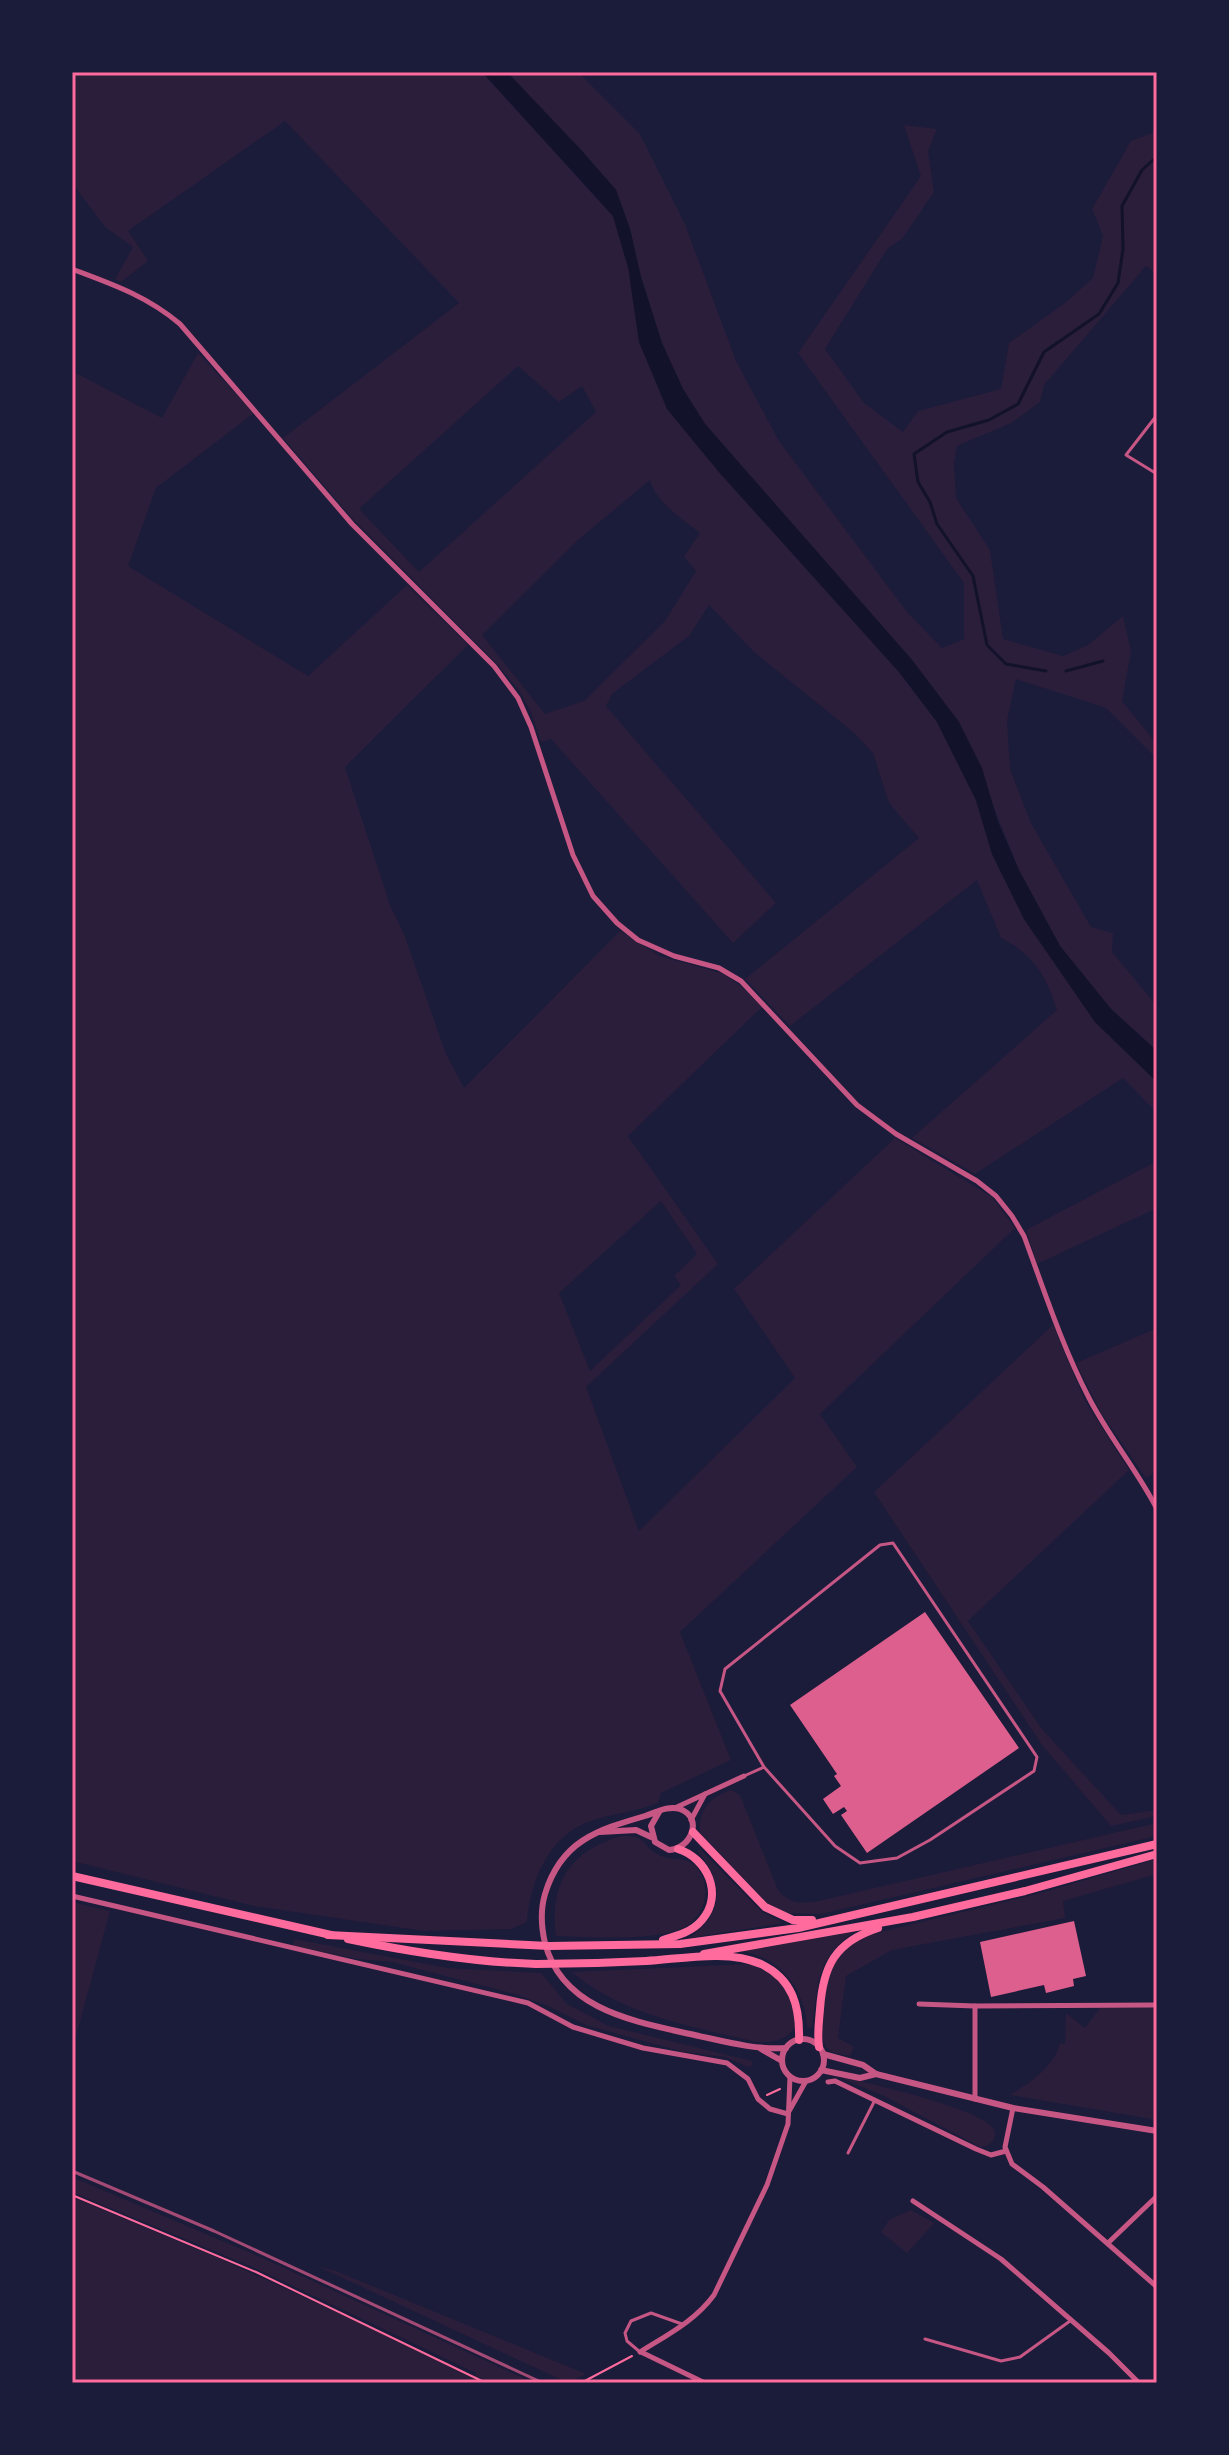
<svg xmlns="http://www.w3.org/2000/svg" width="1229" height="2455" viewBox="0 0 1229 2455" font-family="Figtree,sans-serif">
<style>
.green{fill:#2a1e3b;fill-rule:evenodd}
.water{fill:#12122b}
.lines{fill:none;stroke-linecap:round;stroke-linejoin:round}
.stream{stroke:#12122b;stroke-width:3}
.building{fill:#dd5f8e}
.path{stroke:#ff6b9d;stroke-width:2}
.service{stroke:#c65784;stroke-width:3}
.minor{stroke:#c65784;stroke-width:5}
.tertiary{stroke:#c65784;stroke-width:6}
.primary{stroke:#ff6b9d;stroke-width:8}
.rail{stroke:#a44b75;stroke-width:3}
.neatline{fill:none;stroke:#ff6b9d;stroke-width:3}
</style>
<rect width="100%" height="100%" fill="#1b1b3a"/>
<g class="green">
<path d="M72 72H482L613 216 628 267 718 471 899 672 937 722 976 800 992 854 1024 919 1095 1022 1157 1082V1113L1123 1078 975 1174 912 1138 1057 1010C1047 977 1033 954 1001 938L977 880 790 1026 745 979 919 838 889 803 873 753 853 732 754 652 709 605 689 636 612 694 606 706 776 903 733 943 551 739 541 742 531 712 520 692 495 662 351 517 283 438 459 303 285 121 128 231 148 261 121 282 115 279 133 247 105 227 72 183ZM518 366 559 402 582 386 596 412 419 572 359 509ZM650 480C655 501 683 520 700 533L684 557 696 571 665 621 584 701 545 714 482 635 578 540Z"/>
<path d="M507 72H578L640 134 685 224 736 361 779 441 907 612 942 648 964 639V583L798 353 921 176 904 125 937 129 928 151 934 192 902 239 888 248 825 349 864 403 903 432 918 411 1001 389 1009 343 1065 303 1093 278 1103 236 1092 209 1131 141 1157 131V275L1146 266 1044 385 1040 402 1011 423 957 446 954 463 956 498 990 550 1003 639 1063 656 1088 645 1123 616 1131 652 1122 701 1157 744V759L1106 708 1016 679 1007 721 1010 769 1031 823 1091 927 1113 933 1112 952 1157 1006V1051L1111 1009 1060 946 1019 870 959 722 912 660 705 424 683 389 662 344 641 277 630 229 616 190 582 151Z"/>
<path d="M198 353 254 413 156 488 128 566 308 676 407 585 468 645 345 767 390 905 404 934 446 1054 464 1088 620 931 660 956 724 974 742 987 762 1007 628 1136 718 1264 586 1387 639 1531 795 1378 734 1289 895 1138 992 1197 1015 1228 820 1414 857 1467 680 1632 731 1760 661 1793 658 1803C636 1812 613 1813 591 1821 549 1835 530 1881 527 1922L511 1929 424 1931 254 1906 72 1861V371L162 418ZM661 1201 697 1254 674 1276 681 1285 590 1371 559 1293Z"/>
<path d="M1157 1161V1208L1037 1264 1026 1230Z"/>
<path d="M1053 1325 1085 1401 1129 1470 968 1621 1041 1728 1121 1815 1157 1810V1816L1111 1826 1042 1745 874 1492Z"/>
<path d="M1157 1328V1470L1146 1478 1101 1413 1076 1363Z"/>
<path d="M731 1790 739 1794 742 1800 778 1890C789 1903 797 1903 814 1902L1157 1823V1836L821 1914 784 1913 769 1905 700 1833C698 1810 710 1797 731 1790Z"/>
<path d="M621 1836C648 1835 640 1844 657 1854 668 1861 682 1856 693 1864 702 1871 707 1886 705 1897 703 1909 696 1921 685 1927 656 1942 589 1937 556 1936 549 1883 570 1851 621 1836Z"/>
<path d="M700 1849 762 1912 784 1923 689 1938C724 1913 725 1883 697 1851Z"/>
<path d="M1157 1859V1874L1063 1901 1065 1918 892 1950 846 1976 838 2038 854 2047 850 2056C843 2054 832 2054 827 2048 815 2034 826 1978 834 1963 842 1950 855 1941 868 1935L1037 1894Z"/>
<path d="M72 1902 110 1911 72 2051Z"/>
<path d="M854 1932C814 1961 819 1984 812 2028L807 2027C805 1988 780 1957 740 1951Z"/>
<path d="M294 1939 448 1968 541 1973 567 2004 609 2026 752 2061 753 2066 748 2067 725 2057 683 2052 586 2025 548 2006 515 1994 392 1962 357 1959 293 1946Z"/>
<path d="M749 1964C759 1968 770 1972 778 1980 807 2009 804 2045 756 2042 694 2027 621 2015 572 1972Z"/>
<path d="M1100 2008H1157V2120L1010 2095C1031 2082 1054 2067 1060 2043L1065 2044 1066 2013 1085 2028Z"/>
<path d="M844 2077C871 2084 979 2108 993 2128 996 2133 995 2135 994 2140L987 2146 980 2147 884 2096 843 2079Z"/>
<path d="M72 2177 267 2260 534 2383H72V2197L223 2260 475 2376 476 2373 257 2269 72 2192Z"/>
<path d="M911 2210 934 2223 907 2253 881 2232 889 2220Z"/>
<path d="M319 2267 336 2271 586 2374 568 2383Z"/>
</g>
<path class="water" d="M482 72H507L582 151 616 190 630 229 641 277 662 343 683 389 705 424 912 660 959 722 982 768 998 822 1019 870 1060 946 1111 1009 1157 1051V1082L1095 1022 1024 919 992 854 976 800 937 722 899 672 718 471 667 409 639 342 628 267 613 216Z"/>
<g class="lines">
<g class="stream">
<path d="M1046 671 1006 664 987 645 973 576 937 524 930 502 918 482 914 454 947 432 989 420 1018 404 1044 352 1099 314 1118 283 1123 249 1122 206 1142 170 1153 160"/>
<path d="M1066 671 1103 661"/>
</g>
</g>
<g class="building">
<path d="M925 1612 1019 1748 867 1853 841 1815 847 1811 844 1807 833 1814 823 1799 841 1786 834 1776 837 1774 790 1705Z"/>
<path d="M1074 1921 1086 1976 1073 1979 1074 1986 1046 1993 1044 1985 991 1997 980 1942Z"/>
</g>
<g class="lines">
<g class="path">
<path d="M767 2095 780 2089"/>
<path d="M72 2195 256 2272 486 2383"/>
<path d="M581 2383 632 2356"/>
</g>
<g class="service">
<path d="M1157 415 1126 455 1157 474"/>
<path d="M744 1776 764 1767 835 1846 860 1863 897 1858 930 1840 1034 1771 1037 1757 893 1543 880 1545 725 1669 720 1691 764 1767"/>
<path d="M848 2153 875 2100"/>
<path d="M925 2339 1001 2361 1020 2357 1070 2321"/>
<path d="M640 2352 627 2341 625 2333 631 2321 651 2313 682 2324"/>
</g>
<g class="minor">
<path d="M72 269C112 284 147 296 180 324L352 524 494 666 518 698 531 727 573 855 593 896 617 923 638 940 674 956 719 968 741 981 857 1105 896 1134 977 1181 996 1196 1012 1216 1024 1236C1044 1290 1062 1346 1089 1398 1109 1437 1137 1470 1157 1509"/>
<path d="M677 1807 744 1776"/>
<path d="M691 1820 705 1794"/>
<path d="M72 1896 528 2003 573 2027 643 2048 727 2063 748 2079 758 2099 770 2109 788 2114"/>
<path d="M919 2004 975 2006 1157 2005"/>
<path d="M828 2082 835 2081 976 2149 991 2155 1006 2151"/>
<path d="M975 2099V2006"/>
<path d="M1013 2108 1005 2147 1012 2164 1043 2187 1157 2287"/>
<path d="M788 2113 806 2081"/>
<path d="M913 2201 1001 2259 1109 2353 1139 2383"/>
<path d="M1108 2243 1157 2196"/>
<path d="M640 2352C667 2335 695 2321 714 2295L767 2185 788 2124 790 2077"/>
<path d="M641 2352 705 2383"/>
</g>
<g class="tertiary">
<path d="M659 1812 651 1826 655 1842 669 1850C691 1849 704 1818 680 1809 668 1805 655 1813 645 1816 597 1830 561 1841 545 1894 540 1911 541 1926 545 1943 562 2009 632 2021 690 2034 723 2041 753 2050 786 2048"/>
<path d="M600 1832 636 1830 651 1837"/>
<circle cx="803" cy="2060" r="21"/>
<path d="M761 2049 782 2061"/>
<path d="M823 2054 863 2065 876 2074 1013 2108 1157 2131"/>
<path d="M821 2070 860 2078 876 2074"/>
</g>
<g class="primary">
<path d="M693 1832 765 1907 793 1920H812"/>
<path d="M72 1876 331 1935"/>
<path d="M328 1935 549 1946 680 1944 798 1928 1157 1844"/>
<path d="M348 1939C410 1952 472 1962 536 1964 572 1964 609 1963 646 1961 681 1959 727 1949 761 1964 793 1979 800 2007 799 2040"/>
<path d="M663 1940C677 1936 692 1932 702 1920 724 1894 707 1858 678 1849"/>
<path d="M704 1954 913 1917 1025 1891 1157 1854"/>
<path d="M819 2047C817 2034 819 2022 820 2009 823 1966 835 1942 878 1928"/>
</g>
<path class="rail" d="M72 2171 214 2231 543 2383"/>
</g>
<rect width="1229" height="2455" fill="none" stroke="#1b1b3a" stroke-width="148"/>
<rect x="74" y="74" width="1081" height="2307" class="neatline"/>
</svg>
